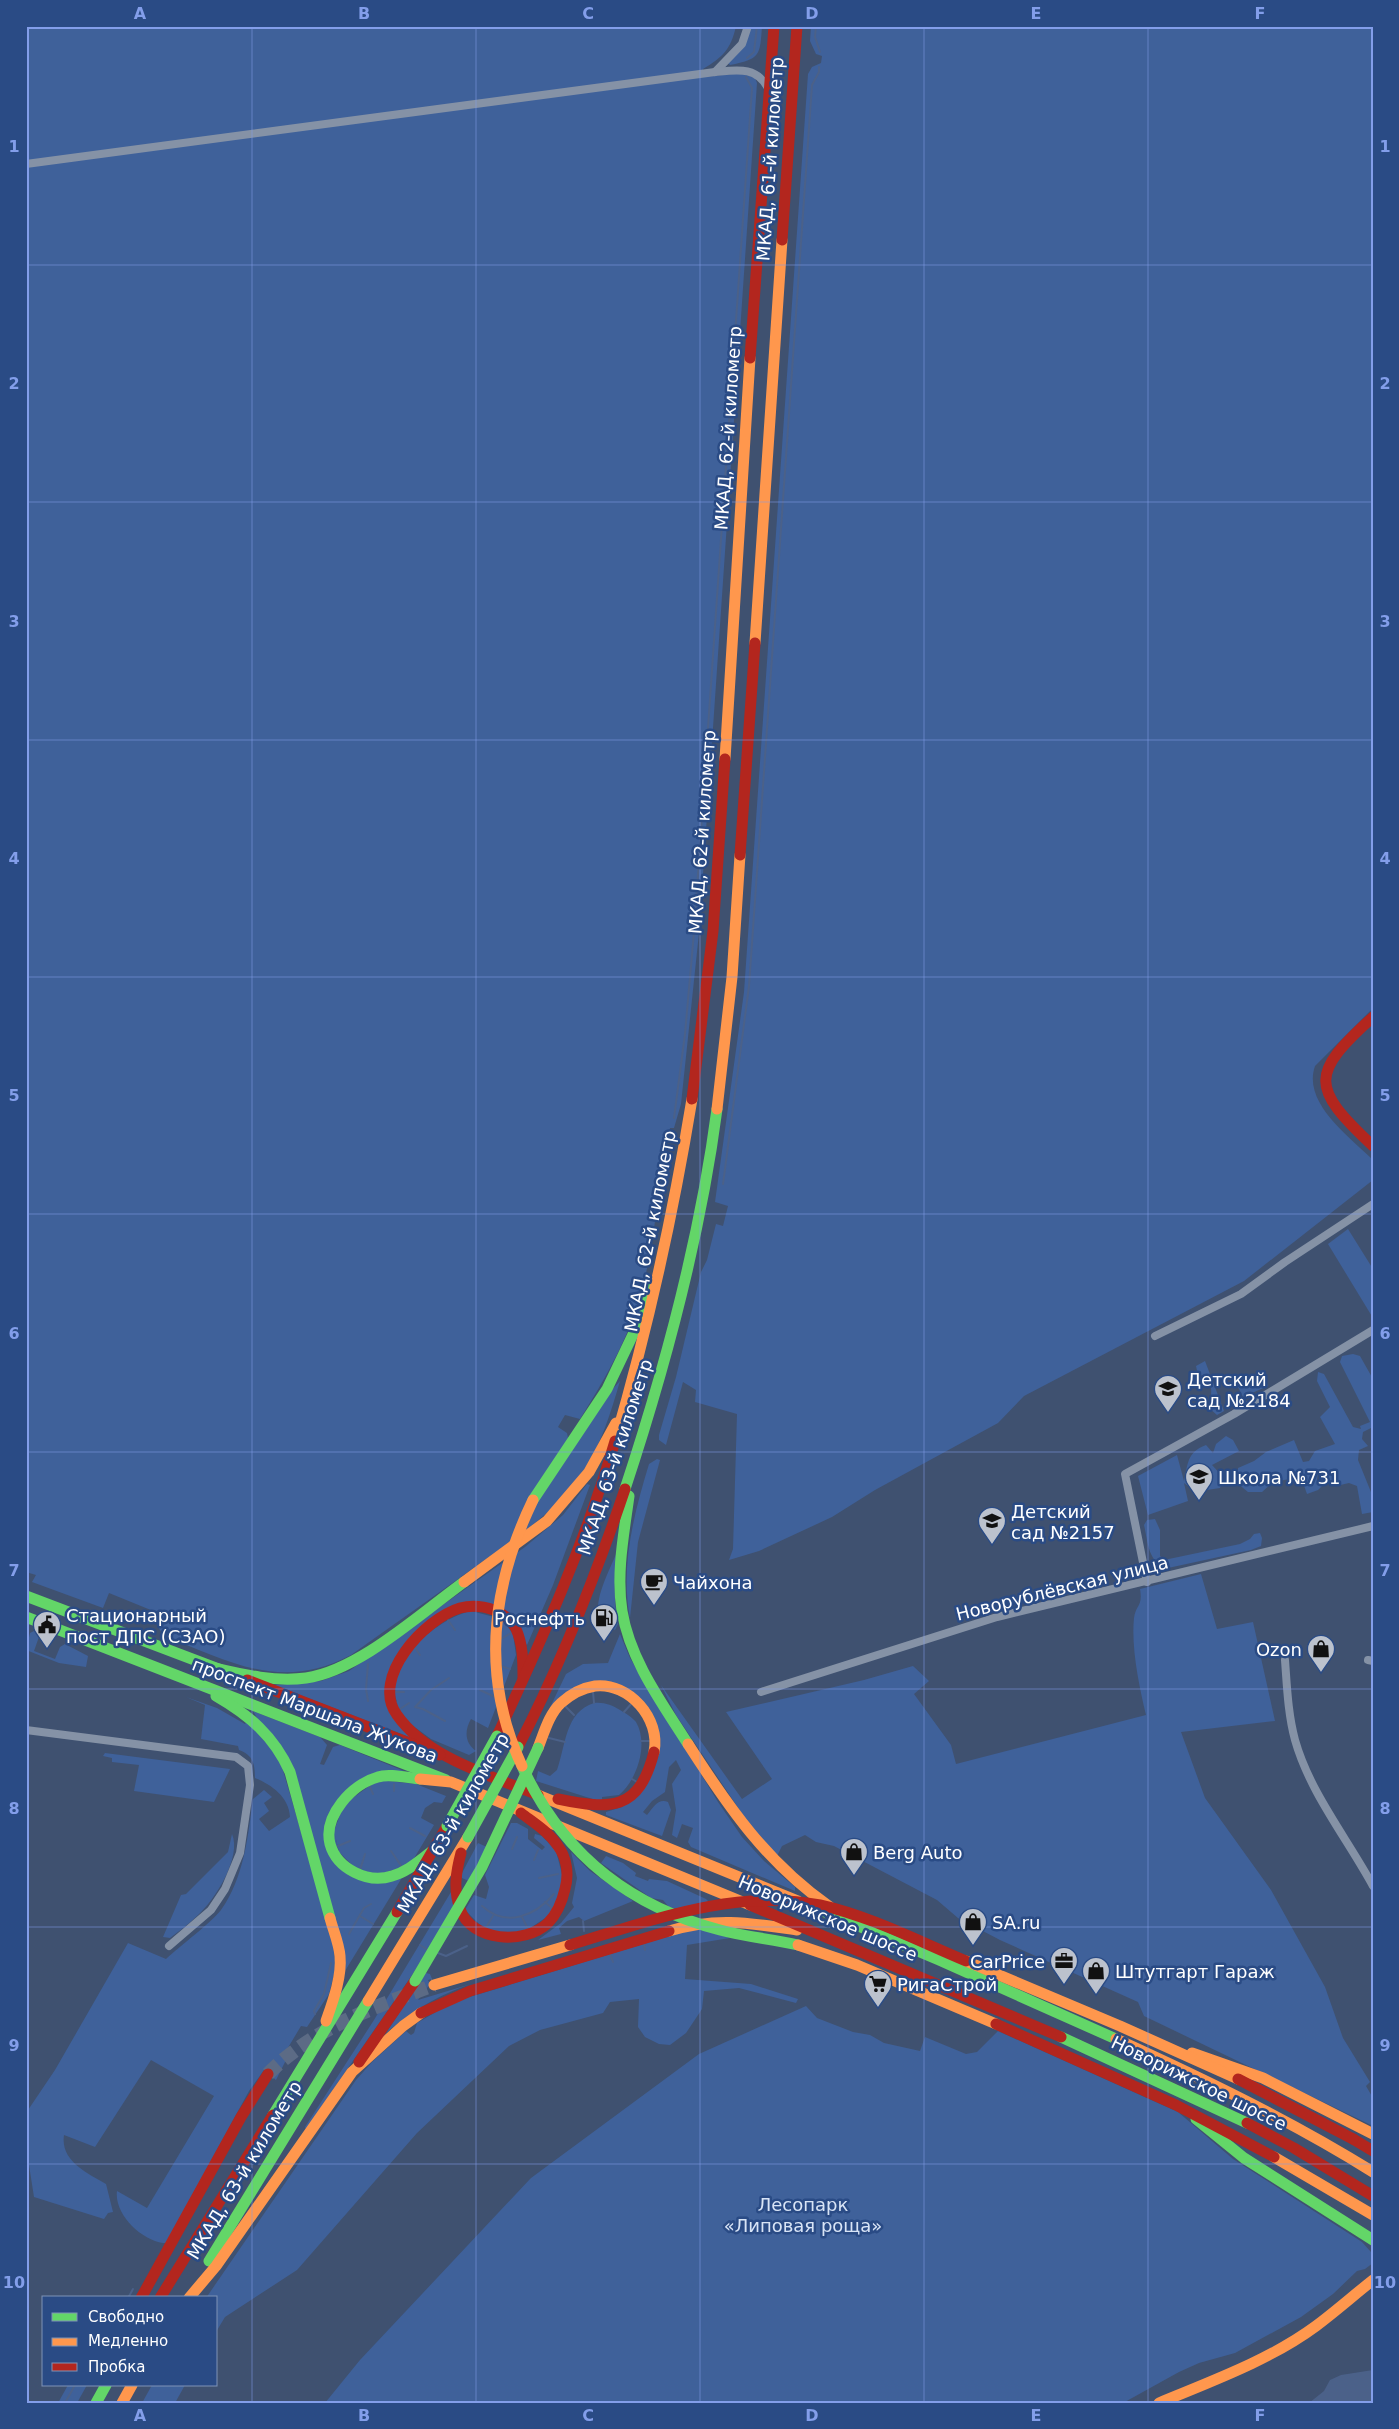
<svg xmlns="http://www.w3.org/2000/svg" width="1399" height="2429" viewBox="0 0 1399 2429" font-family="'DejaVu Sans',sans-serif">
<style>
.green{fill:#3f619a}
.water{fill:#4b6189}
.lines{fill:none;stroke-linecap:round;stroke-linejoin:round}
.stream{stroke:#4b6189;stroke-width:2}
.highway-tunnel{stroke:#5c6b85;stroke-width:14;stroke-dasharray:14 7;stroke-linecap:butt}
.street{stroke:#8592a6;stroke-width:8}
.fast{stroke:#63d668;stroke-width:11}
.slow{stroke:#ff974d;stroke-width:11}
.jam{stroke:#b3261e;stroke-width:11}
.fast-bridge{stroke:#63d668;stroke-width:11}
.slow-bridge{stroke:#ff974d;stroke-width:11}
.jam-bridge{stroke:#b3261e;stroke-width:11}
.grid{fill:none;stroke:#839eea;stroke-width:1;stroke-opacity:0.55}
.labels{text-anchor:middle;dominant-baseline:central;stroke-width:5;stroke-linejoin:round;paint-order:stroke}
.street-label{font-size:18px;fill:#fff;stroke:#2a4b85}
.poi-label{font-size:18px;fill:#fff;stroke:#2a4b85;text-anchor:start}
.park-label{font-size:18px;fill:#d8e4f6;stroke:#2a4b85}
.neatline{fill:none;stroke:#839eea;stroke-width:2}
.grid-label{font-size:16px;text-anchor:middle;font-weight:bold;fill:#839eea}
</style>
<rect width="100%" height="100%" fill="#3f5170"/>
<g class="green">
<path d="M26 26H736C731 49 723 57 703 69V77L742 73 755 78 757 83 699 933 681 1104 674 1128H670C659 1179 656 1232 644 1282 632 1332 607 1376 580 1419L565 1415 558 1427 567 1433 568 1438 620 1381C611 1412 601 1445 583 1472 555 1514 512 1540 472 1569 432 1598 391 1626 351 1655 281 1692 231 1662 164 1636L158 1627 163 1615 109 1593 103 1608 32 1582 36 1575 26 1572Z"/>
<path d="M750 26H762C760 56 760 59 730 65L728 63Z"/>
<path d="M811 26H1373V1008L1315 1066C1302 1103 1350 1137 1373 1160V1180L1244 1281 1024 1396 998 1423 875 1490 832 1517 759 1551 729 1560 733 1549 737 1414 695 1402 696 1390 683 1382 666 1445 659 1440V1435L676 1377 701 1272 707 1260 716 1224 723 1226 728 1206 715 1202 744 992 808 74 812 67 821 63 822 56 816 54 810 41Z"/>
<path d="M1348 1229 1373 1269V1318L1328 1244Z"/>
<path d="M1353 1354 1360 1356 1373 1379V1427L1363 1432 1362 1439 1368 1446 1359 1450 1358 1460 1373 1497V1512L1362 1514 1357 1486 1349 1483 1336 1486 1330 1482 1327 1476 1318 1473 1317 1480 1323 1485 1318 1490 1307 1494 1301 1477 1273 1482 1262 1492H1248L1237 1483 1238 1468 1254 1461 1266 1452 1294 1440 1303 1462 1309 1461 1315 1451 1335 1444 1320 1417 1330 1407 1317 1381 1318 1372 1324 1374 1353 1427 1361 1429 1360 1426 1370 1422 1340 1362 1342 1356Z"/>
<path d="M1205 1361 1224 1411 1217 1415 1209 1408C1211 1392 1214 1391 1206 1376L1198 1375 1196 1366Z"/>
<path d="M1263 1373 1268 1386 1243 1397 1237 1385Z"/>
<path d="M1226 1436 1233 1440 1239 1451 1212 1465 1224 1478 1220 1488 1207 1490 1202 1483 1192 1489 1184 1483 1188 1501 1148 1515 1138 1476 1177 1455 1184 1481C1188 1466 1186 1452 1206 1445L1213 1453 1216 1444Z"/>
<path d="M657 1459 660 1460 638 1542 630 1618C620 1566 634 1514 649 1464Z"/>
<path d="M587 1484 590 1485 553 1585 527 1645 490 1604 440 1616 386 1682 417 1740 274 1685 321 1681 349 1671 525 1547 563 1515Z"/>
<path d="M1155 1519 1160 1530V1556L1164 1560 1240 1544 1250 1539 1254 1534 1260 1533 1262 1538 1261 1546 1251 1550 1168 1568C1148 1564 1148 1542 1144 1525L1147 1520Z"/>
<path d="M617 1552C615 1576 613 1599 618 1624L615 1630C609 1626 603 1623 600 1617 592 1602 611 1567 617 1552Z"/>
<path d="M1201 1574 1217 1629 1253 1622 1275 1721 1181 1732 1205 1798 1271 1890 1325 1987 1343 2038 1370 2082 1366 2086 1373 2098V2126L1144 2016 1138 2002 1000 1940 958 1918 937 1900 834 1846 816 1842 805 1835 782 1846 777 1856 753 1830 676 1715 661 1685 742 1799 772 1779 726 1712 864 1680 913 1666 929 1681 914 1694 951 1745 956 1764 1146 1715C1139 1686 1131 1647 1134 1618 1136 1604 1143 1607 1140 1589Z"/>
<path d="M471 1611 502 1619 513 1634 516 1655 488 1728 471 1719C464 1731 465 1743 476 1751L469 1755 431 1739 401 1717 393 1688C398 1676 402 1662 410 1652 424 1634 449 1616 471 1611Z"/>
<path d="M34 1631 40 1634 34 1651 55 1659 60 1647 65 1644 88 1656 86 1667 59 1663 26 1650 30 1633Z"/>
<path d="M620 1634 630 1658 718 1802 742 1837 764 1861 795 1887V1891L691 1847 688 1842 693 1828 682 1824 677 1838 672 1835 676 1810 672 1784 681 1770 676 1760 669 1767 665 1792 652 1801 643 1812 647 1815C653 1808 658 1798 668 1802L671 1810 662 1836 606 1815V1812L622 1807 660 1748 658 1727 649 1708 589 1683 544 1720 566 1674 583 1664 608 1663Z"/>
<path d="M186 1697 217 1708 245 1724 247 1721 275 1753 282 1767 332 1937 336 1967 329 1994 307 2027 301 2026 286 2051 289 2054 276 2080 264 2070 249 2091 166 2243H163C141 2240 114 2214 117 2191L147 2208 214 2096 151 2060 95 2147 64 2135C60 2161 87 2173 106 2184L113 2212 108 2213 104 2219 34 2197 26 2146V2113L55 2070 128 1943 166 1959C180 1946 211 1923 221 1910 244 1878 248 1836 253 1799L264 1790 272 1797 264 1803 269 1811 259 1819 269 1831 290 1817C289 1797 272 1785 255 1778 255 1764 253 1755 239 1750L238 1746 201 1739 205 1705Z"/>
<path d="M594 1703C604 1702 612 1705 620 1710 625 1713 632 1717 636 1722 649 1744 637 1780 619 1795L602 1797V1802L536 1781 538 1771 550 1776 557 1770C566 1745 565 1712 594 1703Z"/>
<path d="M253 1711 320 1737 327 1745 320 1764 324 1765 333 1747 340 1745 404 1771 387 1772 331 1809 341 1868 403 1876 345 1971 300 1790Z"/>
<path d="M105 1753 230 1769 214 1802 134 1791 139 1765 112 1762V1758L103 1756Z"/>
<path d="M378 1780 416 1784 446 1796 442 1803 434 1802 425 1808 421 1818 434 1825 413 1860 407 1866 376 1875 354 1867 339 1852 334 1831 344 1804Z"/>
<path d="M511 1823H517L528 1829V1839L542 1850 545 1847 534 1838 535 1834 542 1836 556 1851 563 1878 554 1912 520 1935 485 1930 465 1910 474 1895 486 1899 489 1887 485 1875Z"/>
<path d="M232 1834C242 1857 215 1900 197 1916 189 1924 179 1931 170 1938L163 1937 181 1895 186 1894 228 1852Z"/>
<path d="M478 1843 489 1848 471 1882 462 1878V1873Z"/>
<path d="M571 1852 590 1871 633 1901 584 1921 579 1917 567 1921 559 1928 561 1934 538 1940 561 1923 574 1907 572 1903 577 1878Z"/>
<path d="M606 1856 623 1863 636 1873 635 1876 648 1881 649 1879 667 1881 706 1899 710 1903 681 1910 669 1907 663 1900 651 1898 601 1863Z"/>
<path d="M451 1892 456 1907 410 1978 306 2129 305 2127 374 2020Z"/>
<path d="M696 1928 730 1938 687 1945 685 1979 751 1984 798 1999 796 2003 739 1988 704 1991 702 2009 686 2033 670 2045 659 2044 645 2037 638 2027 639 1999 610 2002 603 2013 540 2030 509 2046 417 2133 297 2270 225 2317 216 2332V2298H206L356 2080 372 2062 406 2031 411 2035 414 2033 417 2023 453 2002Z"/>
<path d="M426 1973 430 1974 432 1979 428 1980 430 1984 418 2000 471 1984C436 1996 414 2010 386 2033Z"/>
<path d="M806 2006 817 2018 853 2032 870 2035 884 2043 920 2051 925 2037 966 2054 977 2052 998 2031 1178 2112 1233 2159 1362 2242 1371 2252 1373 2263 1365 2269 1357 2271 1333 2294 1301 2317 1235 2353 1199 2363 1179 2372 1123 2403H325L360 2360 531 2178 699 2054Z"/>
<path d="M68 2385H87L77 2403H58Z"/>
<path d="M152 2385H185L175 2403H142Z"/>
</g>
<path class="water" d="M1373 2370V2403H1309L1324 2391 1330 2380 1341 2375Z"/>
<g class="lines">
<g class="stream">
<path d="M816 26 815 37 820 52"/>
<path d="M747 58 754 52 757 26"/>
<path d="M674 1118 685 1034 694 932 752 88 746 77"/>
<path d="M723 1184 749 986 812 85 819 72V67"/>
<path d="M448 1620 455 1630"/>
<path d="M501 1639 511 1633"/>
<path d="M415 1648 420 1655"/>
<path d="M501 1666 510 1669"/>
<path d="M480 1690 495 1697"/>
<path d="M395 1692H404"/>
<path d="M593 1692 594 1703"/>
<path d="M368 1701 366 1689 368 1664"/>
<path d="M565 1706 574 1715"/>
<path d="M400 1709 409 1703"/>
<path d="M624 1712 632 1703"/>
<path d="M445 1721 423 1709 415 1707 431 1690 449 1678"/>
<path d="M549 1738 565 1742"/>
<path d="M641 1741H650"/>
<path d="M632 1779 637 1782"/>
<path d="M370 1787 373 1794"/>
<path d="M394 1791V1784"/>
<path d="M410 1828 425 1836"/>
<path d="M338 1846 350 1841"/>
<path d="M512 1849 517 1837"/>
<path d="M391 1851 402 1867"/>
<path d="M534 1860 538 1850"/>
<path d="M360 1870 365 1854"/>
<path d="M539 1878 558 1874"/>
<path d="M545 1902 553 1909"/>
<path d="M482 1906C506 1928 535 1916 554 1894"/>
<path d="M360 1916 373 1924"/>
<path d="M522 1917 528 1929"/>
<path d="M583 1921 584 1931"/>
<path d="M485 1929 493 1916"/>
<path d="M349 1934 364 1908 371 1904"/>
<path d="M644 1944 645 1950"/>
<path d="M420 1945 428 1950"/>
<path d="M438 1953 446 1956 467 1946"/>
<path d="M610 1954 613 1962"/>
<path d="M315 2014 314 2011 324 1994 331 1963"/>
<path d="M128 2298 133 2289"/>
<path d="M65 2403 75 2385"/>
</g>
<path class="highway-tunnel" d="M268 2074C313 2028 375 2007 434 1985"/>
<g class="street">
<path d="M715 72 742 44 748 26"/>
<path d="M26 164 715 72C737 70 756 66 768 88"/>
<path d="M1155 1336 1241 1294 1285 1262 1373 1204"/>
<path d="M1147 1582 1125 1474 1234 1414 1373 1330"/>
<path d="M1285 1660C1287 1687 1288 1714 1295 1740 1310 1793 1347 1838 1373 1886"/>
<path d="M1368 1660 1373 1661"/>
<path d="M761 1692 997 1617 1373 1526"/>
<path d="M26 1730 236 1757 248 1766 250 1785 240 1853 225 1889 211 1910 169 1946"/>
</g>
<g class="fast">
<path d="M625 1489C666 1365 700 1239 717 1109"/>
<path d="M629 1496C624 1533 616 1573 622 1611 630 1660 662 1703 688 1744"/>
<path d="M533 1500 607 1389 637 1326 650 1289"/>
<path d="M26 1596 221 1670"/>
<path d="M26 1617 446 1780"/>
<path d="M215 1668C245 1675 275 1682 306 1678 358 1671 421 1613 464 1582"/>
<path d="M216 1696C249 1715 274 1736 290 1772L330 1918"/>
<path d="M420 1779C408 1778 389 1773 378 1777 352 1784 323 1816 330 1844 337 1869 368 1884 392 1876 407 1872 419 1861 431 1852"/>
<path d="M825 1912 939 1960 1116 2039"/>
<path d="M1061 2037 1247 2123"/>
<path d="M273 2115 397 1912"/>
<path d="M1196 2119 1244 2158 1373 2240"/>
<path d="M209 2261 368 2001"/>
<path d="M96 2403 106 2385"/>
</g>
<g class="slow">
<path d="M755 643 782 240"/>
<path d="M725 759 750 358"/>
<path d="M717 1109 732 977 740 855"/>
<path d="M615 1441C648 1328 673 1215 692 1099"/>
<path d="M464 1582 547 1521 589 1472 616 1423"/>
<path d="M688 1744C729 1808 767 1863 830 1907"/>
<path d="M538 1748C544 1733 549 1714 561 1703 571 1694 582 1688 595 1686 629 1682 661 1719 654 1752"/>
<path d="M420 1779 451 1782 750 1905"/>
<path d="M538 1795 798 1901"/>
<path d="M669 1931C716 1917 750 1923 797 1930"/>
<path d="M434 1985 570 1945"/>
<path d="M368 2001 468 1837"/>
<path d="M326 2021C333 2001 342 1977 340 1956 339 1943 333 1930 330 1918"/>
<path d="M1116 2039C1204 2079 1291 2121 1373 2172"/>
<path d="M1192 2053 1263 2078 1373 2134"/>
<path d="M189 2298 216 2266 352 2072 403 2026 421 2013"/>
<path d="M122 2403 132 2385"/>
<path d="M1159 2403C1212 2381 1270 2360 1316 2326 1336 2311 1354 2295 1373 2280"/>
</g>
<g class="jam">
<path d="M782 240 797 26"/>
<path d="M750 358 774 26"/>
<path d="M740 855 755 643"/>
<path d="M1373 1017C1310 1074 1310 1087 1373 1146"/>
<path d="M692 1099 713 931 725 759"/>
<path d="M523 1678C523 1662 523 1644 516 1629 512 1620 503 1614 494 1610 483 1606 471 1605 460 1608 424 1619 370 1678 397 1715 427 1758 492 1776 538 1795"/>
<path d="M247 1680 440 1755"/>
<path d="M497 1736C542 1640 585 1543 615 1441"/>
<path d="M518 1747C561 1664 595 1578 625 1489"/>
<path d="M558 1799C611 1810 639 1811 654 1752"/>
<path d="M461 1853C456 1872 453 1889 460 1909 471 1942 525 1945 548 1923 558 1913 562 1902 565 1889 569 1875 567 1858 558 1846 549 1832 534 1823 521 1813"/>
<path d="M750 1905 1061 2037"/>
<path d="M397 1912 447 1826"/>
<path d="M421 2013 470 1991 669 1931"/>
<path d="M359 2062 415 1981"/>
<path d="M1247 2123 1294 2148 1373 2196"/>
<path d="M1353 2139 1373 2151"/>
<path d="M141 2298 241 2117 268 2074"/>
<path d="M160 2298 273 2115"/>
</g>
<g class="fast-bridge">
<path d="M522 1766C561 1852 628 1906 720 1930 746 1937 772 1939 798 1945"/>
<path d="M447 1826 497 1736"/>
<path d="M468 1837 518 1747"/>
<path d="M415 1981 482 1867 538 1748"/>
</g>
<g class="slow-bridge">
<path d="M522 1766C480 1676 491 1587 533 1500"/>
<path d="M798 1945 857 1965 996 2024"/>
<path d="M966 1961 1120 2026 1238 2079"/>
<path d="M1274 2157 1373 2215"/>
</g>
<g class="jam-bridge">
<path d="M570 1945C650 1921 735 1888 820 1905 870 1916 918 1941 966 1961"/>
<path d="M996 2024 1176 2105 1274 2157"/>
<path d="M1238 2079 1353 2139"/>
</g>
</g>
<path class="grid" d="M252 26V2403M476 26V2403M700 26V2403M924 26V2403M1148 26V2403M26 265H1373M26 502H1373M26 740H1373M26 977H1373M26 1214H1373M26 1452H1373M26 1689H1373M26 1927H1373M26 2164H1373"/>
<defs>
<symbol id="school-pin" viewBox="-11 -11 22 30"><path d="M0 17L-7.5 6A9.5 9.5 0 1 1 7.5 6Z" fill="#bcc2cd" stroke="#2a4b85"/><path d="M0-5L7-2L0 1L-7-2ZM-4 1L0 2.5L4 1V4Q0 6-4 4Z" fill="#111"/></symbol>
<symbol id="cafe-pin" viewBox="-11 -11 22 30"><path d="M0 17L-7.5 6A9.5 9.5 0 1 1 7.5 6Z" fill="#bcc2cd" stroke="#2a4b85"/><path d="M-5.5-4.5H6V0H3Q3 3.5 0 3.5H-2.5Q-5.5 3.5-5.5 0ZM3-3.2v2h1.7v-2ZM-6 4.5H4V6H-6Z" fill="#111"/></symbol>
<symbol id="fuel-pin" viewBox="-11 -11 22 30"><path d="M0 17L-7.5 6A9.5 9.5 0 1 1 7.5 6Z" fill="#bcc2cd" stroke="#2a4b85"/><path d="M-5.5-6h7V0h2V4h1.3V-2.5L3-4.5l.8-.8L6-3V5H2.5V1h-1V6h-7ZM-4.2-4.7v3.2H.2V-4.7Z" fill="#111"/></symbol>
<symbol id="civic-pin" viewBox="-11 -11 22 30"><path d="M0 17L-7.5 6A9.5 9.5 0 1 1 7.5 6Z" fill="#bcc2cd" stroke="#2a4b85"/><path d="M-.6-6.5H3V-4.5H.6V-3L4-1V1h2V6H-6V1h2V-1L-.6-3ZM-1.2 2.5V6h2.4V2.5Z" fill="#111"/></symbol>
<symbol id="shop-pin" viewBox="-11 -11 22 30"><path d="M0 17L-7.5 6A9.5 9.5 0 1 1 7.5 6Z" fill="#bcc2cd" stroke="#2a4b85"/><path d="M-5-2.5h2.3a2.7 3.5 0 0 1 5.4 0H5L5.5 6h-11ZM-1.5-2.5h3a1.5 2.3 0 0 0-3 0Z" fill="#111"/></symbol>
<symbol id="office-pin" viewBox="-11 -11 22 30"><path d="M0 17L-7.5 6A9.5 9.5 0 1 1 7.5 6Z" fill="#bcc2cd" stroke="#2a4b85"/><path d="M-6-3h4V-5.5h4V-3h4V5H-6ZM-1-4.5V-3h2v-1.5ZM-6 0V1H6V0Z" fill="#111"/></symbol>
<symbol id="supermarket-pin" viewBox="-11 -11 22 30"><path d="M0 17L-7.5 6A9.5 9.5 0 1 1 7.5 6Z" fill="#bcc2cd" stroke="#2a4b85"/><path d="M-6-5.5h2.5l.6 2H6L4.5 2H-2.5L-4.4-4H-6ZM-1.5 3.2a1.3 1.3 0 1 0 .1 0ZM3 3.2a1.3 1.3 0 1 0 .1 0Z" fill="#111"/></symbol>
</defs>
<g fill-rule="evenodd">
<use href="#school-pin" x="1152" y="1373" width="32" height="43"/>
<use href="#school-pin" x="1183" y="1461" width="32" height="43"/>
<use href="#school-pin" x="976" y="1505" width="32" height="43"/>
<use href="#cafe-pin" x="638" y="1566" width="32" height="43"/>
<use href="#fuel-pin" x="588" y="1602" width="32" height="43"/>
<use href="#civic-pin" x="31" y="1609" width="32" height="43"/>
<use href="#shop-pin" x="1305" y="1633" width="32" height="43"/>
<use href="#shop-pin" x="838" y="1836" width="32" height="43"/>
<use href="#shop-pin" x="957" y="1906" width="32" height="43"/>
<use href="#office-pin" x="1048" y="1945" width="32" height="43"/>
<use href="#shop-pin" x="1080" y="1955" width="32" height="43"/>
<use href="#supermarket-pin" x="862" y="1968" width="32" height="43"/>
</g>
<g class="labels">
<g class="street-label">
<text transform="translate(770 159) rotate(-86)">МКАД, 61-й километр</text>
<text transform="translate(728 428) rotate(-86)">МКАД, 62-й километр</text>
<text transform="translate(702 832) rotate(-86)">МКАД, 62-й километр</text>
<text transform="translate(650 1231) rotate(-79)">МКАД, 62-й километр</text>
<text transform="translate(615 1457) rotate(-72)">МКАД, 63-й километр</text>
<text transform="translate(1062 1588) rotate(-14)">Новорублёвская улица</text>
<text transform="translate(315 1710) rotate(21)">проспект Маршала Жукова</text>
<text transform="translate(453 1823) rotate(-60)">МКАД, 63-й километр</text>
<text transform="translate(828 1918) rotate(23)">Новорижское шоссе</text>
<text transform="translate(1199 2083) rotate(26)">Новорижское шоссе</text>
<text transform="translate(244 2170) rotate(-59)">МКАД, 63-й километр</text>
</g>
<g class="poi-label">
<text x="1187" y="1379">Детский<tspan x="1187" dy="21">сад №2184</tspan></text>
<text x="1218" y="1477">Школа №731</text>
<text x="1011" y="1511">Детский<tspan x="1011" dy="21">сад №2157</tspan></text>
<text x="673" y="1582">Чайхона</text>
<text x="66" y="1615">Стационарный<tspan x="66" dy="21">пост ДПС (СЗАО)</tspan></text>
<text x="585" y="1618" text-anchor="end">Роснефть</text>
<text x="1302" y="1649" text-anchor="end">Ozon</text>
<text x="873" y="1852">Berg Auto</text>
<text x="992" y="1922">SA.ru</text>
<text x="1045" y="1961" text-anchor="end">CarPrice</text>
<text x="1115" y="1971">Штутгарт Гараж</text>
<text x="897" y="1984">РигаСтрой</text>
</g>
<g class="park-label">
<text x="803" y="2204">Лесопарк<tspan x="803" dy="21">«Липовая роща»</tspan></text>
</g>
</g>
<rect width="1399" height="2429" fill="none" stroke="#2a4b85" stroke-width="55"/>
<rect x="42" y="2296" width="175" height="90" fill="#2a4b85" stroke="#7f93b6"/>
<rect x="52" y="2313" width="25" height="8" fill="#63d668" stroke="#7f93b6"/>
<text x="88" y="2322" font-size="15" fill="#ffffff">Свободно</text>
<rect x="52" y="2338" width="25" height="8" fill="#ff974d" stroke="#7f93b6"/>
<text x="88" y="2346" font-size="15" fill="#ffffff">Медленно</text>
<rect x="52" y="2363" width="25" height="8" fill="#b3261e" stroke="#7f93b6"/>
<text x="88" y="2372" font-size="15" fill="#ffffff">Пробка</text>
<rect x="28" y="28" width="1344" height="2374" class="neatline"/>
<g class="grid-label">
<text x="140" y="19">A</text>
<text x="364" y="19">B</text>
<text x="588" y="19">C</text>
<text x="812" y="19">D</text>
<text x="1036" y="19">E</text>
<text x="1260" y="19">F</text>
<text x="14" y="152">1</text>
<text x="1385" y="152">1</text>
<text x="14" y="389">2</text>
<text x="1385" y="389">2</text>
<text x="14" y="627">3</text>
<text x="1385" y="627">3</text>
<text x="14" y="864">4</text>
<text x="1385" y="864">4</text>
<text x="14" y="1101">5</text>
<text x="1385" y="1101">5</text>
<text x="14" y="1339">6</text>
<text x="1385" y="1339">6</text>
<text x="14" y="1576">7</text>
<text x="1385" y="1576">7</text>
<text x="14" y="1814">8</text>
<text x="1385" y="1814">8</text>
<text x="14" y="2051">9</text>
<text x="1385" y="2051">9</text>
<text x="14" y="2288">10</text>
<text x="1385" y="2288">10</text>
<text x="140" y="2421">A</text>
<text x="364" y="2421">B</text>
<text x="588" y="2421">C</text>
<text x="812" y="2421">D</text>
<text x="1036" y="2421">E</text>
<text x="1260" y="2421">F</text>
</g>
</svg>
